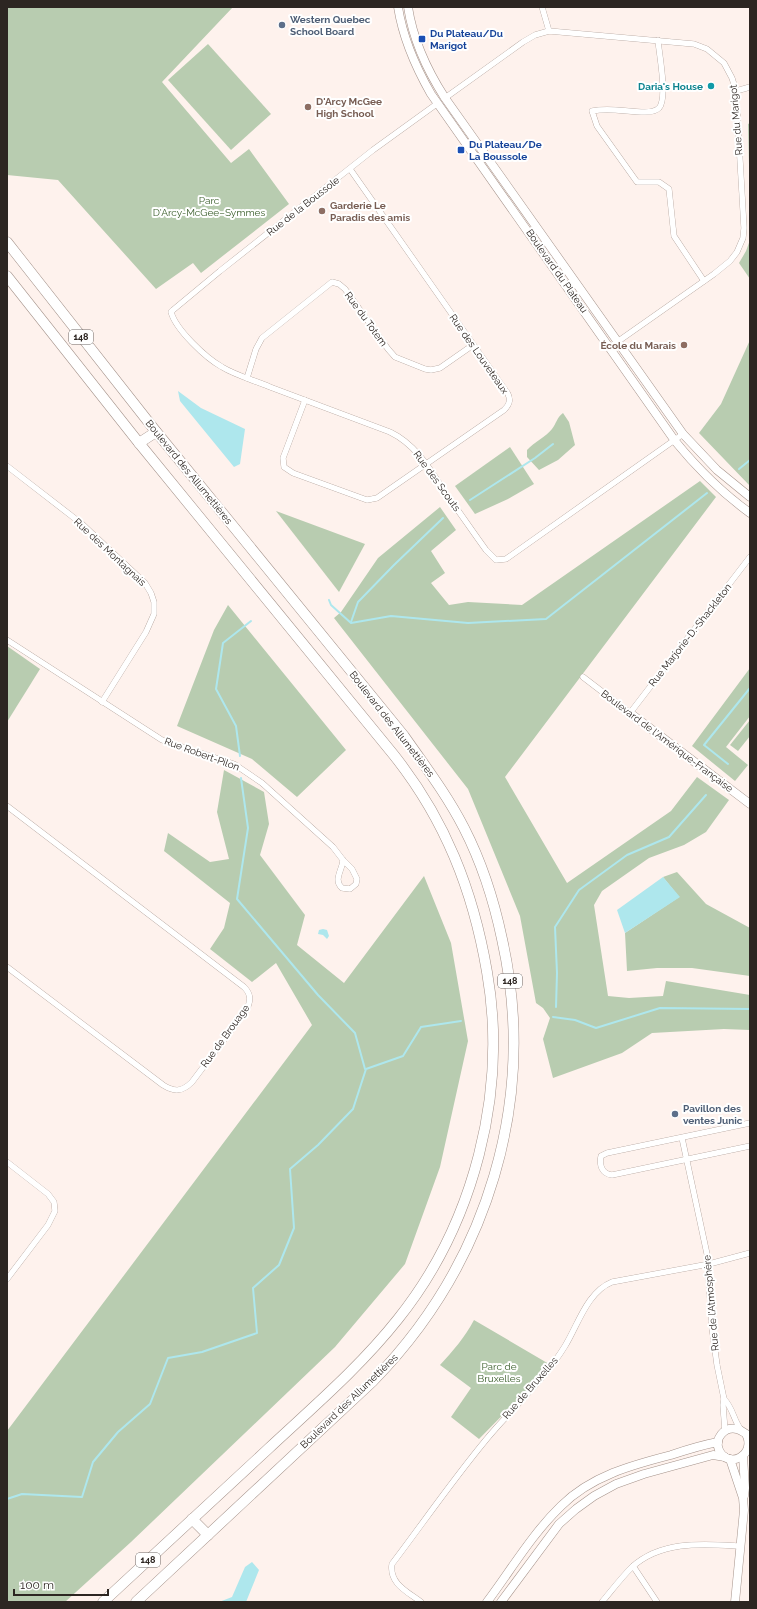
<svg xmlns="http://www.w3.org/2000/svg" width="757" height="1609" viewBox="0 0 757 1609" font-family="Raleway,sans-serif">
<style>
.green{fill:#b8ccb0}
.water{fill:#aee7ed}
.lines{fill:none;stroke-linecap:round;stroke-linejoin:round}
.stream{stroke:#aee7ed;stroke-width:2}
.street-casing{stroke:#a5938b;stroke-width:6}
.secondary-casing{stroke:#a5938b;stroke-width:9}
.highway-casing{stroke:#a5938b;stroke-width:11}
.street{stroke:#fff;stroke-width:5.5}
.secondary{stroke:#fff;stroke-width:8}
.highway{stroke:#fff;stroke-width:10}
.service-dot{fill:#5c6f8a;stroke:#fff;stroke-width:1.5}
.transit-dot{fill:#1a4fb4;stroke:#fff;stroke-width:1.5}
.culture-dot{fill:#0f9aa8;stroke:#fff;stroke-width:1.5}
.education-dot{fill:#8d6e63;stroke:#fff;stroke-width:1.5}
.labels{text-anchor:middle;dominant-baseline:central;stroke-width:4;stroke-linejoin:round;paint-order:stroke}
.shield{fill:#fff;stroke:#6c6764;stroke-width:1}
.shield-label{font-size:9px;font-weight:bold;fill:#2d2622}
.service-label{font-size:10px;font-weight:bold;fill:#4e5e75;stroke:#fff;text-anchor:start}
.transit-label{font-size:10px;font-weight:bold;fill:#164399;stroke:#fff;text-anchor:start}
.culture-label{font-size:10px;font-weight:bold;fill:#0d838f;stroke:#fff;text-anchor:end}
.education-label{font-size:10px;font-weight:bold;fill:#785e54;stroke:#fff;text-anchor:start}
.street-label{font-size:10px;fill:#2d2622;stroke:#fff}
.park-label{font-size:10px;fill:#395d2a;stroke:#fff}
</style>
<rect width="100%" height="100%" fill="#fef2ed"/>
<g class="green">
<path d="M7 7H233L162 82 231 163 249 149 289 204 201 273 193 263 156 289 58 180 7 175Z"/>
<path d="M208 44 271 114 231 150 168 80Z"/>
<path d="M750 123V206L748 124Z"/>
<path d="M750 240V279L739 263 746 251Z"/>
<path d="M750 340V486L699 433 721 404Z"/>
<path d="M563 413 569 422 575 445 558 460 539 470 527 457V450C534 442 546 437 552 429 556 424 557 417 563 413Z"/>
<path d="M510 447 534 484 508 499 475 514 455 486Z"/>
<path d="M700 481 716 497 505 777 567 883 671 811 697 777 729 800 706 832 684 845 649 858 602 891 594 905 608 996 629 998 663 996 666 981 750 995V1030L724 1029 652 1033 622 1053 553 1078 543 1039 550 1018 543 1008 536 1003 520 916 468 789 334 618 341 612 378 558 440 507 456 530 431 551 445 573 431 583 449 605 468 602 522 605Z"/>
<path d="M276 511 365 544 339 592Z"/>
<path d="M228 605 346 750 297 797 252 759 177 726 214 630Z"/>
<path d="M7 646 40 669 7 722Z"/>
<path d="M750 668V716L726 747 748 765 735 781 692 746Z"/>
<path d="M750 720V736L738 751 730 745Z"/>
<path d="M224 770 264 792 269 824 260 855 305 915 297 945 344 983 424 876 451 943 468 1041 440 1167 405 1264 335 1347 131 1542 65 1602H7V1431L312 1025 276 963 252 982 210 949 224 928 230 903 164 851 168 833 210 862 229 859 217 812Z"/>
<path d="M677 872 706 904 750 928V976L692 968H657L627 971 625 933 679 897 663 877Z"/>
<path d="M474 1320 549 1364 530 1387 479 1439 451 1417 471 1388 440 1365C453 1351 465 1337 474 1320Z"/>
</g>
<g class="water">
<path d="M178 391 201 408 245 429 240 464 234 467 180 401Z"/>
<path d="M663 877 680 897 625 933 617 910Z"/>
<path d="M323 929 327 930 329 936 327 939 323 935 318 934 319 930Z"/>
<path d="M252 1562 259 1570 246 1602H219L232 1597 245 1567Z"/>
</g>
<g class="lines">
<g class="stream">
<path d="M739 469 750 460"/>
<path d="M470 500 535 458 553 444"/>
<path d="M329 600 331 605 351 623 391 616 468 623 546 619 707 493"/>
<path d="M351 622 358 602 394 565 443 518"/>
<path d="M240 756 236 726 216 689 223 643 251 621"/>
<path d="M728 764 704 745 750 688"/>
<path d="M241 778 248 828 237 899 318 995 355 1033 365 1069"/>
<path d="M556 1007 557 973 555 927 579 890 627 855 669 837 706 795"/>
<path d="M553 1017 575 1020 596 1028 660 1008 750 1009"/>
<path d="M7 1499 22 1494 82 1497 93 1462 118 1432 150 1404 168 1358 202 1352 257 1333 253 1288 279 1265 294 1228 290 1169 318 1145 353 1109 366 1069 403 1056 421 1027 461 1021"/>
</g>
<defs>
<g id="street">
<path d="M542 7 549 31"/>
<path d="M658 40C659 54 668 98 659 108 656 111 649 112 645 112 626 112 610 107 592 111L597 126 637 182H659L669 189 674 236 704 281"/>
<path d="M736 91 750 87"/>
<path d="M445 98 523 42 535 35 549 31 694 44 707 49 724 63 732 78 736 91 744 228 743 238 737 252 730 261 714 274 610 347"/>
<path d="M438 103 373 150 220 271 173 310 171 312C176 330 206 358 222 367 237 376 254 380 270 387 310 402 350 417 390 432 417 445 431 471 447 495 460 513 473 532 486 550L496 560 506 559 683 434"/>
<path d="M247 378 256 349 262 338 332 282 339 284 345 289 388 349 395 357 425 369 431 370 440 368 473 345"/>
<path d="M305 400 283 458 284 467 293 473 367 500 377 498 504 410C509 405 511 401 508 394L350 169"/>
<path d="M7 466 82 524 145 583 151 593 154 602V614L146 632 102 702"/>
<path d="M7 640 162 740 234 764 262 783 333 847 343 860 352 869 357 879 356 884 350 889 342 888C333 880 342 871 343 860"/>
<path d="M583 677 630 713 750 557"/>
<path d="M7 806 244 987C251 994 251 1000 247 1009L192 1082C182 1092 174 1092 163 1085L7 967"/>
<path d="M750 1123 607 1153 601 1156C599 1165 602 1174 612 1175L750 1146"/>
<path d="M682 1138 707 1254 712 1328 717 1365 724 1399 723 1405 725 1431"/>
<path d="M7 1162 48 1194 54 1202 55 1211 48 1225 7 1279"/>
<path d="M724 1399C733 1408 733 1419 741 1430"/>
<path d="M633 1566 657 1602"/>
<path d="M421 1602C408 1592 389 1584 392 1564 423 1523 452 1481 485 1441 511 1409 543 1382 565 1346 578 1325 587 1292 612 1282L709 1264 750 1253"/>
<path d="M602 1602C612 1590 621 1578 632 1567 662 1540 703 1544 740 1546"/>
</g>
<g id="secondary">
<path d="M398 7C403 39 415 66 431 94L675 441C697 468 721 492 750 513"/>
<path d="M408 7C413 40 427 70 445 98L683 434 717 470 750 497"/>
<path d="M630 713 750 804"/>
<path d="M746 1434C757 1455 728 1470 719 1450 714 1439 724 1426 737 1429 742 1430 745 1434 750 1436"/>
<path d="M743 1456 745 1488 744 1496"/>
<path d="M730 1459 743 1498 744 1510 735 1602"/>
<path d="M487 1602C511 1570 532 1534 561 1506 591 1476 632 1465 671 1455 686 1450 702 1445 718 1442"/>
<path d="M501 1602 559 1524 576 1509 594 1496 616 1484 644 1474 713 1455 725 1457"/>
</g>
<g id="highway">
<path d="M7 242 154 429 404 736C425 766 447 795 464 828 482 863 494 901 502 939 538 1100 488 1263 373 1381L136 1602"/>
<path d="M7 276 139 443 393 754C445 819 473 890 487 972 508 1092 474 1224 398 1319 360 1367 313 1407 268 1449 213 1500 158 1551 103 1602"/>
<path d="M139 443 156 432"/>
<path d="M192 1519 208 1535"/>
</g>
</defs>
<use href="#street" class="street-casing"/>
<use href="#secondary" class="secondary-casing"/>
<use href="#highway" class="highway-casing"/>
<use href="#street" class="street"/>
<use href="#secondary" class="secondary"/>
<use href="#highway" class="highway"/>
</g>
<g class="service-dot">
<circle cx="282" cy="25" r="4"/>
<circle cx="675" cy="1114" r="4"/>
</g>
<g class="transit-dot">
<rect x="418" y="35" width="8" height="8" rx="2"/>
<rect x="457" y="146" width="8" height="8" rx="2"/>
</g>
<circle class="culture-dot" cx="711" cy="86" r="4"/>
<g class="education-dot">
<circle cx="308" cy="107" r="4"/>
<circle cx="322" cy="211" r="4"/>
<circle cx="684" cy="345" r="4"/>
</g>
<g class="labels">
<g class="shield">
<rect x="69" y="330" width="24" height="14" rx="3"/>
<rect x="498" y="974" width="24" height="14" rx="3"/>
<rect x="136" y="1553" width="24" height="14" rx="3"/>
</g>
<g class="shield-label">
<text x="81" y="337">148</text>
<text x="510" y="981">148</text>
<text x="148" y="1560">148</text>
</g>
<g class="service-label">
<text x="290" y="19">Western Quebec<tspan x="290" dy="12">School Board</tspan></text>
<text x="683" y="1108">Pavillon des<tspan x="683" dy="12">ventes Junic</tspan></text>
</g>
<g class="transit-label">
<text x="430" y="33">Du Plateau/Du<tspan x="430" dy="12">Marigot</tspan></text>
<text x="469" y="144">Du Plateau/De<tspan x="469" dy="12">La Boussole</tspan></text>
</g>
<g class="culture-label">
<text x="703" y="86">Daria's House</text>
</g>
<g class="education-label">
<text x="316" y="101">D'Arcy McGee<tspan x="316" dy="12">High School</tspan></text>
<text x="330" y="205">Garderie Le<tspan x="330" dy="12">Paradis des amis</tspan></text>
<text x="676" y="345" text-anchor="end">École du Marais</text>
</g>
<g class="street-label">
<text transform="translate(736 120) rotate(-95)">Rue du Marigot</text>
<text transform="translate(303 206) rotate(-38)">Rue de la Boussole</text>
<text transform="translate(557 271) rotate(55)">Boulevard du Plateau</text>
<text transform="translate(366 319) rotate(54)">Rue du Totem</text>
<text transform="translate(479 354) rotate(55)">Rue des Louveteaux</text>
<text transform="translate(189 472) rotate(51)">Boulevard des Allumettières</text>
<text transform="translate(437 481) rotate(54)">Rue des Scouts</text>
<text transform="translate(110 552) rotate(43)">Rue des Montagnais</text>
<text transform="translate(690 635) rotate(-52)">Rue Marjorie-D.-Shackleton</text>
<text transform="translate(392 724) rotate(52)">Boulevard des Allumettières</text>
<text transform="translate(667 741) rotate(37)">Boulevard de l'Amérique-Française</text>
<text transform="translate(202 754) rotate(20)">Rue Robert-Pilon</text>
<text transform="translate(225 1036) rotate(-54)">Rue de Brouage</text>
<text transform="translate(711 1303) rotate(-95)">Rue de l'Atmosphère</text>
<text transform="translate(530 1388) rotate(-49)">Rue de Bruxelles</text>
<text transform="translate(349 1401) rotate(-44)">Boulevard des Allumettières</text>
</g>
<g class="park-label">
<text x="209" y="200">Parc<tspan x="209" dy="12">D'Arcy-McGee–Symmes</tspan></text>
<text x="499" y="1366">Parc de<tspan x="499" dy="12">Bruxelles</tspan></text>
</g>
</g>
<rect width="757" height="1609" fill="none" stroke="#2d2622" stroke-width="16"/>
<path d="M14 1589v6h94v-6" fill="none" stroke="#2d2622" stroke-width="2"/>
<text x="20" y="1589" font-size="12" fill="#2d2622" stroke="#ffffff" stroke-width="3" paint-order="stroke">100 m</text>
</svg>
